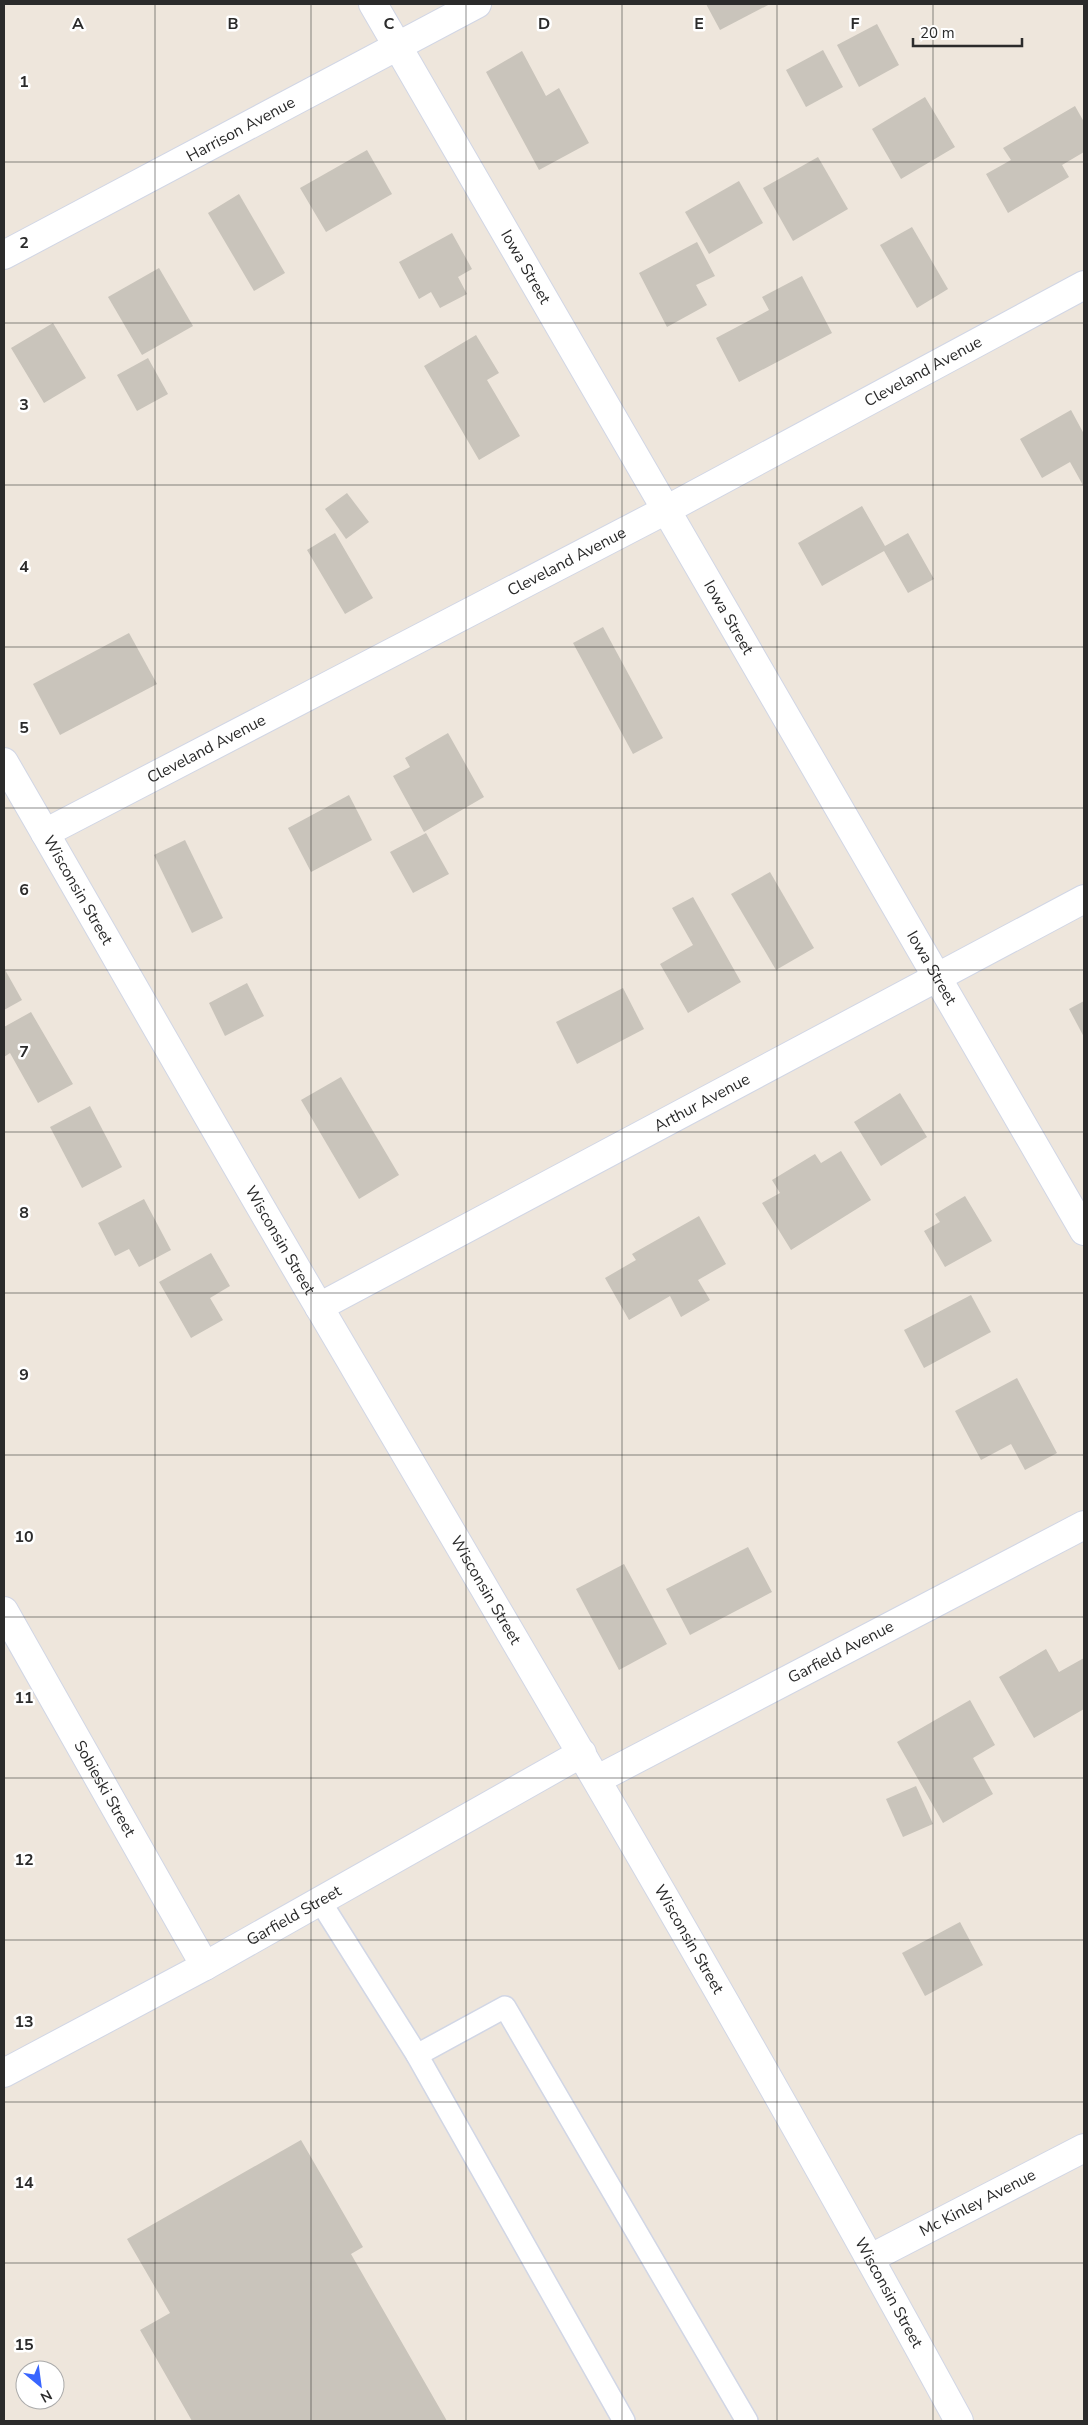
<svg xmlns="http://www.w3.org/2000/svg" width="1088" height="2425" viewBox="0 0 1088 2425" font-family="'Nunito Sans',sans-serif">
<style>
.building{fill:#c9c4bb}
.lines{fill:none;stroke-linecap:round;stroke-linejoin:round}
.service-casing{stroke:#d1d6e5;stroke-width:24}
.minor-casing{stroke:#d1d6e5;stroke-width:30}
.service{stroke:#fff;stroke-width:21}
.minor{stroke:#fff;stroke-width:28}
.grid{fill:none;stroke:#2b2b2b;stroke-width:1;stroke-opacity:0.55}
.labels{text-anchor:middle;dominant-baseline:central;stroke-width:5;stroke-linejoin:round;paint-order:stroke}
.street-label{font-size:16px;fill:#2b2b2b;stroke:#fff}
.grid-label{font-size:16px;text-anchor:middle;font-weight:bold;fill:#2b2b2b;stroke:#fff;stroke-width:5;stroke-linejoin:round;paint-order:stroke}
</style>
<rect width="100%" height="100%" fill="#eee6dc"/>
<g class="building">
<path d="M706 4H770L720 30Z"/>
<path d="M877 24 899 65 859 87 837 45Z"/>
<path d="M823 50 843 87 806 107 786 70Z"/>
<path d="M522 51 546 96 559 88 589 143 539 170 486 72Z"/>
<path d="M925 97 955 147 901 179 872 129Z"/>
<path d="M1075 106 1084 122V152L1062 165 1069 177 1008 213 986 174 1011 160 1003 148Z"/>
<path d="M367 150 392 194 326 232 300 188Z"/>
<path d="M818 157 848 209 793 241 763 188Z"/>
<path d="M739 181 763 223 709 254 685 212Z"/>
<path d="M239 194 285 273 254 291 208 213Z"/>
<path d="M912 227 948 289 917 308 880 245Z"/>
<path d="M452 233 472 269 458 277 467 294 440 308 431 292 419 299 399 262Z"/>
<path d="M697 242 715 276 696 285 707 305 667 327 639 273Z"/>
<path d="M159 268 193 326 142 355 108 297Z"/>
<path d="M802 276 832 333 739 382 716 338 769 310 762 297Z"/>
<path d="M53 323 86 378 44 403 11 348Z"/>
<path d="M476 335 499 373 487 380 520 436 479 460 424 366Z"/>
<path d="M148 358 168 394 137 411 117 375Z"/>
<path d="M1071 410 1084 434V487L1070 462 1042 478 1020 439Z"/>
<path d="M347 493 369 522 346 539 325 509Z"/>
<path d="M862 506 885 546 908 533 934 579 908 593 884 551 822 586 798 543Z"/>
<path d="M335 533 373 598 345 614 307 550Z"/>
<path d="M603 627 663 738 633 754 573 643Z"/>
<path d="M129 633 157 684 60 735 33 684Z"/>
<path d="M448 733 484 797 424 832 393 776 410 767 405 758Z"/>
<path d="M349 795 372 840 311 872 288 828Z"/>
<path d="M426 833 449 874 413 893 390 852Z"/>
<path d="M185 840 223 918 192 933 154 855Z"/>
<path d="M770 872 814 948 776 970 731 894Z"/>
<path d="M693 897 741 982 688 1013 660 964 693 945 672 908Z"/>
<path d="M4 968 22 1000 4 1010Z"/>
<path d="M247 983 264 1016 225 1036 209 1003Z"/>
<path d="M623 988 644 1029 577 1064 556 1022Z"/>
<path d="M1084 1001V1037L1069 1009Z"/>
<path d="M31 1012 73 1084 38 1103 10 1053 4 1057V1027Z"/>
<path d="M341 1077 399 1175 359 1199 301 1100Z"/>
<path d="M900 1093 927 1137 881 1166 854 1122Z"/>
<path d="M90 1106 122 1167 82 1188 50 1127Z"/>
<path d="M841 1151 871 1200 791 1250 762 1203 780 1193 772 1180 815 1154 821 1163Z"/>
<path d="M965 1196 992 1241 945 1267 924 1231 940 1222 935 1214Z"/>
<path d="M144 1199 171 1250 139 1267 129 1249 115 1256 98 1223Z"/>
<path d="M699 1216 726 1264 698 1280 710 1300 681 1317 670 1296 629 1320 605 1278 636 1260 632 1254Z"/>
<path d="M211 1253 230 1286 210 1298 223 1320 191 1338 159 1282Z"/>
<path d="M971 1295 991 1332 924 1368 904 1330Z"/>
<path d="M1017 1378 1057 1453 1025 1470 1011 1444 981 1460 955 1411Z"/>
<path d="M748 1547 772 1592 690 1635 666 1589Z"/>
<path d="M624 1564 667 1644 619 1670 576 1589Z"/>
<path d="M1046 1649 1059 1672 1084 1658V1709L1034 1738 999 1677Z"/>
<path d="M970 1700 995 1745 973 1758 993 1794 943 1823 897 1742Z"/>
<path d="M916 1786 933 1824 903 1837 886 1799Z"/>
<path d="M960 1922 983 1965 925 1996 902 1953Z"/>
<path d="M301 2140 363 2247 351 2254 447 2421H192L140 2330 170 2313 127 2239Z"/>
</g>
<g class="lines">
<defs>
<g id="service">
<path d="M320 1901 417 2055 624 2421"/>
<path d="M417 2055 505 2007 747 2421"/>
</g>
<g id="minor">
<path id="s1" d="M373 4 1084 1231"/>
<path id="s2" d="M4 255 477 4"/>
<path id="s3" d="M4 762C110 945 214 1129 322 1312 538 1679 755 2046 959 2421"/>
<path id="s4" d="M45 833 666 510 1084 285"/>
<path id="s5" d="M319 1307 1084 899"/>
<path id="s6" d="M4 1611 205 1966"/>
<path id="s7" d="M598 1779 1084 1525"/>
<path id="s8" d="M4 2073 205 1966 582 1753"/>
<path id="s9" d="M871 2258 1084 2148"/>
</g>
</defs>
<use href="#service" class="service-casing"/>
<use href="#minor" class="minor-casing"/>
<use href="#service" class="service"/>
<use href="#minor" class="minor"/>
</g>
<path class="grid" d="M155 4V2421M311 4V2421M466 4V2421M622 4V2421M777 4V2421M933 4V2421M4 162H1084M4 323H1084M4 485H1084M4 647H1084M4 808H1084M4 970H1084M4 1132H1084M4 1293H1084M4 1455H1084M4 1617H1084M4 1778H1084M4 1940H1084M4 2102H1084M4 2263H1084"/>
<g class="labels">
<g class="street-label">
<text stroke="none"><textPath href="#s2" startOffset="268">Harrison Avenue</textPath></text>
<text stroke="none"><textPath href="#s1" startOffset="304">Iowa Street</textPath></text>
<text stroke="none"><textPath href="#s4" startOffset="992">Cleveland Avenue</textPath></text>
<text stroke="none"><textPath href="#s4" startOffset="588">Cleveland Avenue</textPath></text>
<text stroke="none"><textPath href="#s1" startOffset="709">Iowa Street</textPath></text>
<text stroke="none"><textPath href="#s4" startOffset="182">Cleveland Avenue</textPath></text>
<text stroke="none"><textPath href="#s3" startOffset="148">Wisconsin Street</textPath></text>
<text stroke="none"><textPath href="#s1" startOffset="1114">Iowa Street</textPath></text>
<text stroke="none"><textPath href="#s5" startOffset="434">Arthur Avenue</textPath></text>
<text stroke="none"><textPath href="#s3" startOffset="552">Wisconsin Street</textPath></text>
<text stroke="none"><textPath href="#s3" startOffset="958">Wisconsin Street</textPath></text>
<text stroke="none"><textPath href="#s7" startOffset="274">Garfield Avenue</textPath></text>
<text stroke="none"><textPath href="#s6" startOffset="204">Sobieski Street</textPath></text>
<text stroke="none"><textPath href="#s8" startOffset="330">Garfield Street</textPath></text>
<text stroke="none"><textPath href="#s3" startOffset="1362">Wisconsin Street</textPath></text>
<text stroke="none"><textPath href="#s9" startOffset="120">Mc Kinley Avenue</textPath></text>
<text stroke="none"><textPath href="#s3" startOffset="1768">Wisconsin Street</textPath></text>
</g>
</g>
<g class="grid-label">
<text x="78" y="29">A</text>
<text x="233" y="29">B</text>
<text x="389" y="29">C</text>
<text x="544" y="29">D</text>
<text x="699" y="29">E</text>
<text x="855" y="29">F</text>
<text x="24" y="87">1</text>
<text x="24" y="248">2</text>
<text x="24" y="410">3</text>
<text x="24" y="572">4</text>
<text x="24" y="733">5</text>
<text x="24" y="895">6</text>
<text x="24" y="1057">7</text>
<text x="24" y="1218">8</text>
<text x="24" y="1380">9</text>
<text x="24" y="1542">10</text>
<text x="24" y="1703">11</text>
<text x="24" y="1865">12</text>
<text x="24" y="2027">13</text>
<text x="24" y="2188">14</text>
<text x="24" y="2350">15</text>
</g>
<rect width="1088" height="2425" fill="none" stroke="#2b2b2b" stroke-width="10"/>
<g transform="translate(40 2385) rotate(151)"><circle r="24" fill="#ffffff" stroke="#aaaaaa"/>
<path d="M0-4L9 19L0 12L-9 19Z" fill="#3865ff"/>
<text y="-8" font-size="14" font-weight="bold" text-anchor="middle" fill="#2b2b2b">N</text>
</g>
<path d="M913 38v8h109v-8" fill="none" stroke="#2b2b2b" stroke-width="2.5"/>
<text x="920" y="38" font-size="15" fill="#2b2b2b" stroke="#ffffff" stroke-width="4" paint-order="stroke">20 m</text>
</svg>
